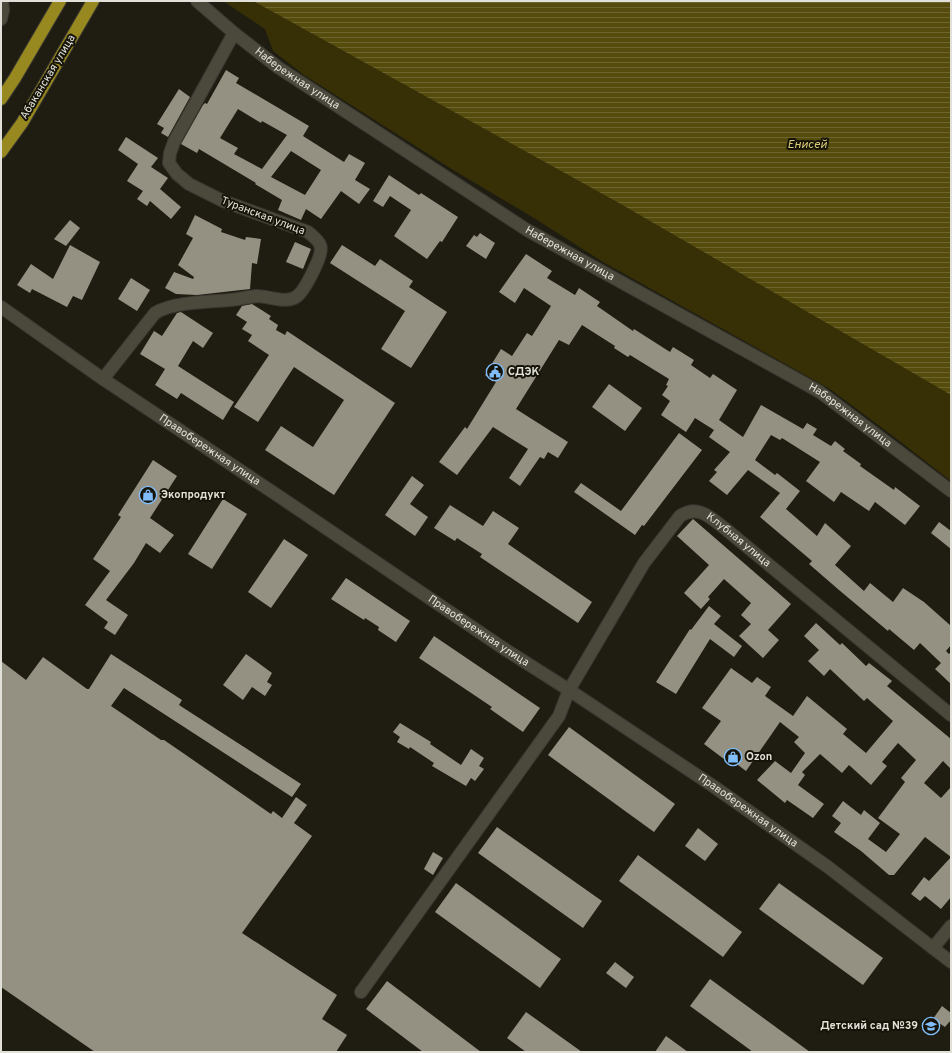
<svg xmlns="http://www.w3.org/2000/svg" width="952" height="1053" viewBox="0 0 952 1053" font-family="Overpass,sans-serif">
<style>
.grass{fill:#373006}
.water{fill:url(#water-rules)}
.building{fill:#949182;fill-rule:evenodd}
.lines{fill:none;stroke-linecap:round;stroke-linejoin:round}
.minor-casing{stroke:#393731;stroke-width:14}
.major-casing{stroke:#393731;stroke-width:14}
.minor{stroke:#4b493b;stroke-width:12}
.major{stroke:#97881f;stroke-width:12}
.labels{text-anchor:middle;dominant-baseline:central;stroke-width:4;stroke-linejoin:round;paint-order:stroke}
.street-label{font-size:11px;fill:#e2e1d9;stroke:#161408}
.poi-label{font-size:11px;font-weight:bold;fill:#e2e1d9;stroke:#161408;text-anchor:start}
.water-label{font-size:12px;font-style:italic;fill:#dbcc76;stroke:#161408}
</style>
<defs>
<pattern id="water-rules" width="6" height="5" patternUnits="userSpaceOnUse"><rect width="6" height="5" fill="#554b0d"/><path d="M0 2.5h6" fill="none" stroke="#6d6530"/></pattern>
</defs>
<rect width="100%" height="100%" fill="#1f1d11"/>
<path class="grass" d="M223 1H253L617 202 951 395V481L893 436 830 389 603 262 534 218 450 168 304 75 273 51 265 29Z"/>
<path class="water" d="M253 1H951V395L617 202Z"/>
<g class="building">
<path d="M226 70 239 78 236 83 309 126 303 136 344 162 349 154 365 163 355 180 370 189 359 204 341 191 321 219 306 209 301 220 278 210 282 200 255 184 256 183 199 149 197 153 181 144 203 105 205 103 207 104ZM238 109 261 123 262 121 287 135 262 169 234 154 238 148 220 138ZM291 151 321 170 305 195 271 177Z"/>
<path d="M179 89 190 97 168 137 161 133 164 128 157 124Z"/>
<path d="M126 137 158 158 151 167 168 178 160 189 181 207 171 219 150 201 147 206 137 199 143 191 127 181 138 164 118 150Z"/>
<path d="M389 175 419 195 421 193 458 217 442 242 440 241 427 259 394 236 411 210 390 196 383 207 373 201Z"/>
<path d="M195 215 222 229 221 232 245 240 246 237 261 239 257 264 252 263 250 289 197 295 176 294 165 288 174 272 193 279 194 277 178 265 193 238 186 234Z"/>
<path d="M70 220 80 228 66 246 54 239Z"/>
<path d="M480 233 495 243 486 259 466 246 474 235 477 237Z"/>
<path d="M295 242 311 249 303 269 286 262Z"/>
<path d="M70 245 100 262 82 300 73 296 67 307 32 289 30 293 17 285 31 264 53 279Z"/>
<path d="M342 245 375 266 380 259 413 281 409 287 447 312 411 368 381 349 405 311 330 263Z"/>
<path d="M526 254 552 271 547 278 575 295 579 288 600 302 597 306 633 331 634 329 670 352 673 347 694 360 691 365 710 378 713 374 737 390 719 420 743 437 761 405 803 429 807 423 817 429 813 435 831 446 835 441 845 449 843 451 861 464 860 466 894 490 895 487 920 506 905 525 875 502 869 511 841 492 834 502 806 481 820 462 782 438 780 440 771 435 755 460 775 475 777 473 800 491 786 509 817 536 825 523 851 546 835 565 864 591 870 583 893 602 903 588 924 602 951 626V645L946 651 949 654 951 652V684L935 669 941 663 920 643 914 650 889 629 888 631 839 590 809 564 812 561 760 517 780 493 748 470 727 495 709 481 717 472 714 470 730 452 709 437 714 430 695 418 686 432 661 415 670 401 662 395 668 386 666 385 669 379 630 355 628 357 614 348 615 346 582 325 569 345 559 340 516 409 568 442 558 458 548 452 544 459 540 457 520 486 509 478 528 449 493 427 457 475 439 462 465 427 467 429 496 382 485 375 501 349 512 356 527 333 532 336 551 306 524 288 515 303 499 292Z"/>
<path d="M131 278 150 290 137 311 118 299Z"/>
<path d="M252 304 271 316 269 319 278 325 276 330 285 335 287 331 395 403 334 495 265 450 281 426 313 447 344 400 294 367 258 422 234 407 269 355 248 341 252 335 242 329 247 322 236 315 242 306Z"/>
<path d="M181 312 213 333 203 348 193 341 178 366 234 402 223 420 181 393 177 399 155 385 165 369 140 354 154 331 162 336 177 313Z"/>
<path d="M609 384 642 408 625 431 592 407Z"/>
<path d="M679 433 702 450 644 526 642 525 635 535 574 492 581 483 621 511Z"/>
<path d="M153 460 177 476 150 518 174 535 160 553 146 543 134 563 106 600 128 615 115 635 104 628 108 622 85 605 110 571 93 559 121 517 118 515Z"/>
<path d="M412 476 424 485 410 504 428 517 415 536 385 515Z"/>
<path d="M223 499 247 514 212 569 188 554Z"/>
<path d="M450 505 483 526 493 511 519 528 508 544 592 602 578 623 480 557 482 554 457 538 455 541 434 528Z"/>
<path d="M693 519 791 604 768 630 779 640 763 658 739 636 751 624 741 615 751 603 724 579 708 597 710 599 701 609 684 593 709 565 677 536Z"/>
<path d="M939 522 951 531V549L931 533Z"/>
<path d="M284 539 308 555 271 608 248 592Z"/>
<path d="M346 578 410 621 396 642 378 630 379 627 365 618 364 620 331 599Z"/>
<path d="M709 606 721 616 714 624 742 646 734 657 710 639 676 694 656 682 690 629 691 630Z"/>
<path d="M816 623 840 645 842 643 866 666 869 663 892 681 887 686 951 739V769L943 761 924 783 941 798 951 787V897L941 909 925 896 920 901 911 894 924 877 929 881 951 857 925 837 894 875H889L861 851 834 832 841 823 832 816 843 801 861 815 864 810 880 823 868 839 886 852 900 834 878 818 905 782 901 778 916 760 898 743 882 762 887 766 871 785 849 765 842 773 820 754 802 772 805 775 798 785 824 804 813 818 787 800 785 803 757 780 775 761 791 773 805 753 794 742 799 737 780 722 746 771 734 762 732 765 704 744 721 721 702 708 731 668 752 683 757 677 771 687 765 696 793 716 807 696 847 729 843 734 866 753 893 721 867 698 864 701 830 669 824 676 808 661 819 650 804 636Z"/>
<path d="M434 636 540 708 523 732 490 709 492 707 419 658Z"/>
<path d="M111 654 182 700 179 705 301 784 292 797 124 688 111 706 161 740H164L183 753 271 814 273 811 282 818 296 797 307 805 294 823 312 836 242 933 337 995 322 1019 347 1035 336 1052H95L1 987V661L26 680 43 657 87 689H89Z"/>
<path d="M246 654 272 673 267 682 272 685 265 696 252 687 243 700 223 685Z"/>
<path d="M400 723 431 742 430 744 461 765 471 749 484 758 479 766 484 769 475 781 471 778 466 786 432 766 434 763 410 747 409 749 397 742 400 737 393 732Z"/>
<path d="M569 727 675 804 654 832 548 755Z"/>
<path d="M497 827 602 901 583 928 478 853Z"/>
<path d="M698 828 718 844 705 861 685 846Z"/>
<path d="M433 852 443 858 433 875 424 869Z"/>
<path d="M638 855 742 932 723 957 619 881Z"/>
<path d="M456 883 561 959 540 988 435 912Z"/>
<path d="M779 883 883 958 863 985 759 909Z"/>
<path d="M615 962 634 977 626 988 606 973Z"/>
<path d="M710 979 810 1052H753L690 1006Z"/>
<path d="M387 981 481 1052H423L366 1009Z"/>
<path d="M942 1006 951 1013V1020L945 1027 933 1019Z"/>
<path d="M526 1012 582 1052H526L507 1038Z"/>
<path d="M666 1036 688 1052H655Z"/>
</g>
<g class="lines">
<defs>
<g id="minor">
<path id="s1" d="M197 1 234 33 279 68 527 230 820 392 951 491"/>
<path d="M1 19 3 10 2 1"/>
<path id="s2" d="M1 307 103 379 283 499 503 648 569 690 713 786 828 867 951 962"/>
<path d="M103 379 155 313C173 302 208 302 230 300 239 299 248 297 257 296 269 296 285 304 296 297 304 292 313 272 317 263 324 247 322 243 308 232L223 201 189 184 177 174 169 163 170 153 174 142 234 33"/>
<path d="M933 948 951 926"/>
<path id="s3" d="M361 992 559 716 569 690 644 563 680 516C699 503 713 520 728 531L951 715"/>
</g>
<g id="major">
<path d="M1 99 15 78 60 1"/>
<path d="M1 152 22 123 93 1"/>
</g>
</defs>
<use href="#minor" class="minor-casing"/>
<use href="#major" class="major-casing"/>
<use href="#minor" class="minor"/>
<use href="#major" class="major"/>
</g>
<defs>
<symbol id="civic-ring" viewBox="-11 -11 22 22"><circle r="9.5" fill="#161408" stroke="#80bdfa" stroke-width="1.5"/><path d="M-.6-6.5H3V-4.5H.6V-3L4-1V1h2V6H-6V1h2V-1L-.6-3ZM-1.2 2.5V6h2.4V2.5Z" fill="#80bdfa"/></symbol>
<symbol id="shop-ring" viewBox="-11 -11 22 22"><circle r="9.5" fill="#161408" stroke="#80bdfa" stroke-width="1.5"/><path d="M-5-2.5h2.3a2.7 3.5 0 0 1 5.4 0H5L5.5 6h-11ZM-1.5-2.5h3a1.5 2.3 0 0 0-3 0Z" fill="#80bdfa"/></symbol>
<symbol id="school-ring" viewBox="-11 -11 22 22"><circle r="9.5" fill="#161408" stroke="#80bdfa" stroke-width="1.5"/><path d="M0-5L7-2L0 1L-7-2ZM-4 1L0 2.5L4 1V4Q0 6-4 4Z" fill="#80bdfa"/></symbol>
</defs>
<g fill-rule="evenodd">
<use href="#civic-ring" x="485" y="362" width="20" height="20"/>
<use href="#shop-ring" x="138" y="485" width="20" height="20"/>
<use href="#shop-ring" x="723" y="747" width="20" height="20"/>
<use href="#school-ring" x="921" y="1016" width="20" height="20"/>
</g>
<g class="labels">
<g class="street-label">
<text transform="translate(48 77) rotate(-59)">Абаканская улица</text>
<text stroke="none"><textPath href="#s1" startOffset="127">Набережная улица</textPath></text>
<text transform="translate(263 216) rotate(21)">Туранская улица</text>
<text stroke="none"><textPath href="#s1" startOffset="451">Набережная улица</textPath></text>
<text stroke="none"><textPath href="#s1" startOffset="775">Набережная улица</textPath></text>
<text stroke="none"><textPath href="#s2" startOffset="253">Правобережная улица</textPath></text>
<text stroke="none"><textPath href="#s3" startOffset="643">Клубная улица</textPath></text>
<text stroke="none"><textPath href="#s2" startOffset="577">Правобережная улица</textPath></text>
<text stroke="none"><textPath href="#s2" startOffset="901">Правобережная улица</textPath></text>
</g>
<g class="poi-label">
<text x="508" y="372">СДЭК</text>
<text x="161" y="495">Экопродукт</text>
<text x="746" y="757">Ozon</text>
<text x="918" y="1026" text-anchor="end">Детский сад №39</text>
</g>
<g class="water-label">
<text x="807" y="145">Енисей</text>
</g>
</g>
<rect width="952" height="1053" fill="none" stroke="#e2e1d9" stroke-width="4"/>
</svg>
